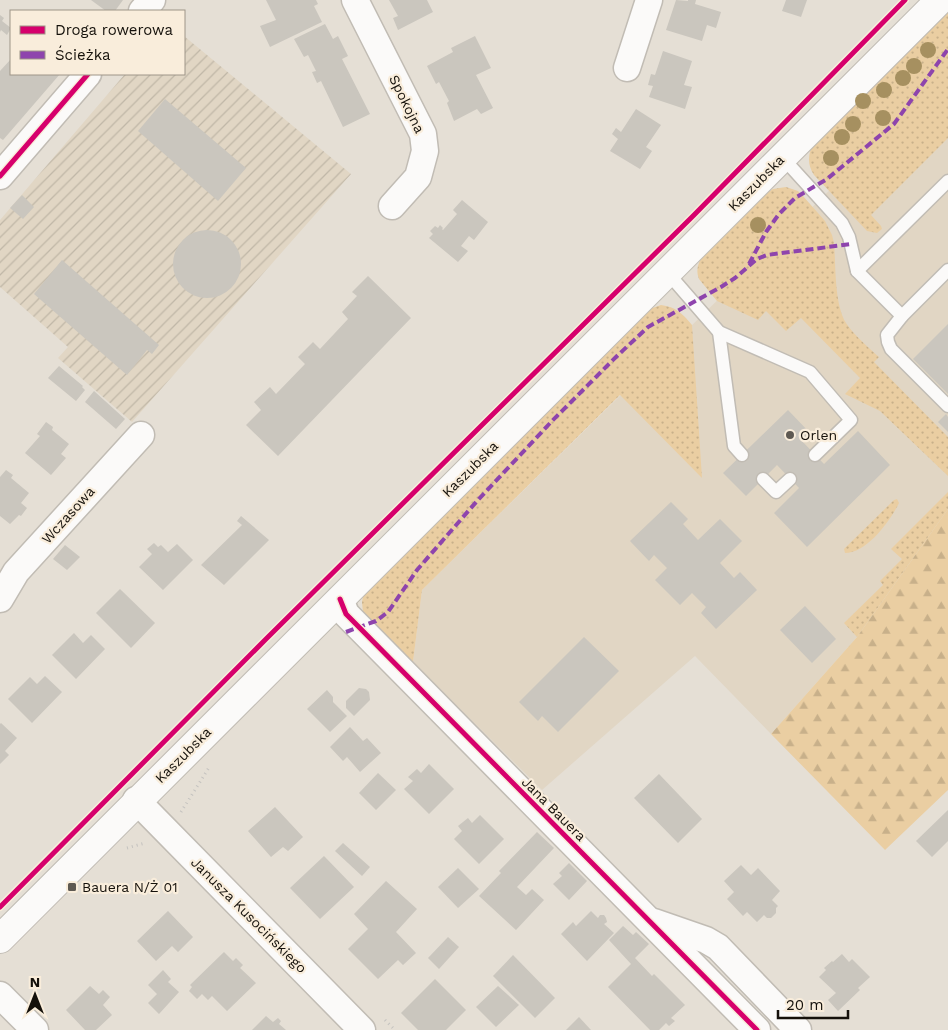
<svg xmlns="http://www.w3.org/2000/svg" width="948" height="1030" viewBox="0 0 948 1030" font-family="'Work Sans',sans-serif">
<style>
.built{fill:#e1d6c4}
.industrial{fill:url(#industrial-furrows)}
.grass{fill:url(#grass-dots)}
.forest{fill:url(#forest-firs)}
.building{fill:#cac6be}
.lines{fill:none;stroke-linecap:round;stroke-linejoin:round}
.service-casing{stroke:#c1bcb4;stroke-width:15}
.minor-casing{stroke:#c1bcb4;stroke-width:29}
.secondary-casing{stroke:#c1bcb4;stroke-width:30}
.path{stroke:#c4c2bf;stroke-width:3;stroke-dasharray:1 4;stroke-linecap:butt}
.service{stroke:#fbfaf9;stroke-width:12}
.minor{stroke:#fbfaf9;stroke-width:26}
.secondary{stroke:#fbfaf9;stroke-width:28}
.quiet{stroke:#8e44ad;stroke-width:4;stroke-dasharray:8 4;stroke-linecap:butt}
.cycleway-casing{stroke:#f9eddb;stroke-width:8}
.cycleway{stroke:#d6006c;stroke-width:5}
.tree{fill:#a69060}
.poi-dot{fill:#5e5952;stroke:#f9eddb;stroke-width:2}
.labels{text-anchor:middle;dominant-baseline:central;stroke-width:4.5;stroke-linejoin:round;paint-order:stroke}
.street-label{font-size:14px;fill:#15110b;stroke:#f9eddb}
.poi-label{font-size:14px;fill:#15110b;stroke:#f9eddb;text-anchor:start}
</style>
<defs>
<pattern id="industrial-furrows" width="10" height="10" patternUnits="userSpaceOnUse" patternTransform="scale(1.25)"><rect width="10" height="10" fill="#e1d6c4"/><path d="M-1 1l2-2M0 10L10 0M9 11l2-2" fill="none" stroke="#c0b7a7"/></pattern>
<pattern id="grass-dots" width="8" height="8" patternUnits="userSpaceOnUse" patternTransform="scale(1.25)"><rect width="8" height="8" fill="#eacea2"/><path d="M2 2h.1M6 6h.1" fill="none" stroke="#c8b08a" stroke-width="1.8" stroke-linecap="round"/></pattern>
<pattern id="forest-firs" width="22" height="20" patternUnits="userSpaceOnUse" patternTransform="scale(1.25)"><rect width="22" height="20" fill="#eacea2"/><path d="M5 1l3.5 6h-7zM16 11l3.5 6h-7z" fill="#c8b08a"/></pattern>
</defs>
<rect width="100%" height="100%" fill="#e5dfd5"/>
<path class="built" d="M948 74V509L857 637 771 734 695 656 542 790 413 662 422 590Z"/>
<path class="industrial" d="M184 36 351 174 132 422 58 358 68 347 0 287V220L125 74H184Z"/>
<g class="grass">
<path d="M948 10V138L871 215 881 226 882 229 877 233 867 231 814 175C807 164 808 155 813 143Z"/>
<path d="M786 187 798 191 803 196 825 221 832 235 834 243C836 266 834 303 846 323 853 334 869 348 879 357L874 362 948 437V476L880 411 845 394 860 378 801 318 786 331 766 311 758 320 717 301 699 279C695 269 699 261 704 253L760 197 773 189Z"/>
<path d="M661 305C676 307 682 313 692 325L702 478 620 395 422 590 413 662 363 613 362 602 364 591 647 310Z"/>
<path d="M948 492V509L857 637 844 623 883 585 880 581 902 559 891 549Z"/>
<path d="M897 499 899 503C890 521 867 553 845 553L844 549 846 547 894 500Z"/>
</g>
<path class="forest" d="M948 509V790L885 850 771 734 857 637Z"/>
<g class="building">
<path d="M91 0H123L115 11H106Z"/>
<path d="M266 0H316L318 4 314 6 322 22 270 47 260 26 276 20Z"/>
<path d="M389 0H427L433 12 398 30 393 18 398 16Z"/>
<path d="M676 0 688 1V0H696L695 4 721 12 716 28 707 25 702 41 666 30Z"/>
<path d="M786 0H807L801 17 782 11Z"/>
<path d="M0 15 4 18 2 21 11 28 7 35 1 30 0 32Z"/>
<path d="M325 24 333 39 338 36 348 56 342 59 370 114 343 127 321 81 317 83 312 72 316 71 308 55 304 57 294 39Z"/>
<path d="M475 36 491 68 476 75 493 108 481 114 477 109 454 121 447 103 449 101 439 82 436 84 427 66 453 52 451 48Z"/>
<path d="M663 51 692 61 684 85 692 87 685 109 649 97 653 86 648 85 651 74 655 75Z"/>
<path d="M11 59V74H60L3 140 0 138V71Z"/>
<path d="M165 99 246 168 218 201 138 131Z"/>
<path d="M636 109 661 125 646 147 652 151 640 169 610 151 618 139 612 134 616 128 621 132Z"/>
<path d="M22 195 34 207 23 219 10 208Z"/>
<path d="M462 200 488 222 474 240 469 236 461 246 468 251 458 262 429 238 433 234 430 231 435 226 438 228 440 225 443 228 442 229 443 230 457 214 453 210Z"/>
<circle cx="207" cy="264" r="34"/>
<path d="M62 260 159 345 152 354 147 350 127 375 34 294Z"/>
<path d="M368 276 411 318 278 456 246 425 261 410 254 402 270 387 276 394 305 364 298 357 313 342 320 349 348 319 342 312 357 296 352 292Z"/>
<path d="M948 324V394L913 359Z"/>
<path d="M59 366 83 386 82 387 85 390 76 401 48 378Z"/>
<path d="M94 391 125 419 116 429 85 402Z"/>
<path d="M788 410 810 433 802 441 824 464 858 431 890 465 807 547 774 513 799 488 777 465 746 496 723 473Z"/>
<path d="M946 414 948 417V432L938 422Z"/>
<path d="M46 422 53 427 52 430 69 444 61 454 66 458 51 475 25 453 40 436 37 434Z"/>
<path d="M6 470 13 475 11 478 29 493 21 503 27 508 21 516 19 515 10 524 0 516V477Z"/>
<path d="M671 502 688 519 683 524 698 540 720 519 742 541 720 563 734 578 740 572 757 590 716 629 701 613 706 607 692 593 680 605 655 580 667 568 654 555 649 561 630 541Z"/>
<path d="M241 516 269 540 224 585 201 565 242 525 237 521Z"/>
<path d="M154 543 158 547 161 545 168 552 177 544 193 560 163 590 139 567 152 554 147 549Z"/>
<path d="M65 545 80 557 67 570 53 559Z"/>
<path d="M120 589 155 623 131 648 96 613Z"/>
<path d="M805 606 836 639 812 663 780 630Z"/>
<path d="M74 633 83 643 91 635 105 649 76 679 52 655Z"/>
<path d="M584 637 619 671 558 732 542 716 538 721 519 702Z"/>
<path d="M45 676 62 692 32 723 8 699 30 677 37 684Z"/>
<path d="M359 688 366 689 369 692 370 700 354 716 346 708V701Z"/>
<path d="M327 690 333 697V702L347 716 330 732 307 709Z"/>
<path d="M1 723 17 738 5 751 9 755 0 764V724Z"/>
<path d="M350 727 363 741 367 738 381 753 360 772 347 757 343 761 330 747Z"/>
<path d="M429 764 454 789 429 814 404 789 413 781 408 777 417 769 421 773Z"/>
<path d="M378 773 396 790 376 810 359 793Z"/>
<path d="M659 774 702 819 678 843 634 798Z"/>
<path d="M275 807 303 837 288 851 283 847 271 857 248 831Z"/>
<path d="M948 810V841L932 857 916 841Z"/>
<path d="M480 815 504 839 479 864 454 839 462 831 458 826 468 818 472 823Z"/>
<path d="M537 832 554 848 517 887 526 895 532 889 544 900 516 930 479 896 501 873 499 871Z"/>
<path d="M343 843 370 867 362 876 335 851Z"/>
<path d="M324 856 354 887 320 919 290 888Z"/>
<path d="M569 863 587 881 569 900 553 884 562 876 559 873Z"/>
<path d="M741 865 751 875 758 868 780 891 772 900 778 906 776 908V913L771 918H767L764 915 757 922 747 912 743 916 727 899 734 892 724 881Z"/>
<path d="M458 868 479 889 458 908 438 887Z"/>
<path d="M386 881 417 909 396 932 416 953 403 965 398 960 378 979 348 949 368 929 354 914Z"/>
<path d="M168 911 193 937 178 952 172 946 156 961 137 941Z"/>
<path d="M591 911 598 918 600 915H604L606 918 607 922 604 924 614 933 587 961 561 934 573 922 576 926Z"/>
<path d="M623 926 633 935 636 932 649 944 635 958 652 976 654 974 685 1005 671 1018 675 1021 669 1026 666 1023 659 1030H650L608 987 631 964 609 940Z"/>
<path d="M448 937 459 947 439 969 428 958Z"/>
<path d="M224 952 233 961 236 958 243 965 240 968 256 983 227 1011 212 996 208 1000 202 994 197 999 189 991 192 987 190 985Z"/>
<path d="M842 954 849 962 852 959 870 977 858 988 860 990 838 1011 828 1000 836 993 819 977 826 970 824 968 832 961 833 962Z"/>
<path d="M513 955 555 998 535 1018 493 976Z"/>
<path d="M163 970 171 979 168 982 179 992 159 1014 148 1003 157 994 148 985Z"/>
<path d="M435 979 466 1010 446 1030H418L401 1013Z"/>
<path d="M90 986 99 994 103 990 110 997 103 1005 112 1015 96 1030H85L66 1010Z"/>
<path d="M498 986 519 1005 496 1027 476 1007Z"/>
<path d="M266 1016 273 1022 278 1018 281 1021 279 1024 286 1030H252Z"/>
<path d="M579 1017 591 1030H566Z"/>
</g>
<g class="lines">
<defs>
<g id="service">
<path d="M782 157 842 223 849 237 857 271 902 316"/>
<path d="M948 270 902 316 887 335 888 342 891 349 948 406"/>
<path d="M857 271 948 181"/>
<path d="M667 272 719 332 810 372 851 420 815 455"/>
<path d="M719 332 734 446 742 455"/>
<path d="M763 479 776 492 790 479"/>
</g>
<g id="minor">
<path d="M355 0 423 134 425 151 418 177 392 206"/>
<path d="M142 11 152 0"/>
<path d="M627 68 649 0"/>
<path d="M0 176 88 74"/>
<path d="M0 599 16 572 141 435"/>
<path d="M340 599 346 614 757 1030"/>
<path d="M136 800 362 1030"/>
<path d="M654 922 706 940 718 947 798 1030"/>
<path d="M0 995 35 1030"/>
</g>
<path id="secondary" d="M0 939C312 624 627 313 940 0"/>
</defs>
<use href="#service" class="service-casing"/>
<use href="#minor" class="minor-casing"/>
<use href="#secondary" class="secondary-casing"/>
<g class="path">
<path d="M181 812 210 766"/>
<path d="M127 848 145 843"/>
<path d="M385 1020 395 1030"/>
</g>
<use href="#service" class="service"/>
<use href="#minor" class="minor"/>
<use href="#secondary" class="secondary"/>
<g class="quiet">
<path d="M749 264 766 232 779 214 795 198 827 179 894 124 948 49"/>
<path d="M346 632 376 621 388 612 417 570 477 501 552 421 617 356 648 327 721 287 735 278 757 259 767 255 851 244"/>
</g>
<defs>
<g id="cycleway">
<path d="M0 176 88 74"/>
<path d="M340 599 346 614 757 1030"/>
<path d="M0 907 266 639 694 215 905 0"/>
</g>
</defs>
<use href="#cycleway" class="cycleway-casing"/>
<use href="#cycleway" class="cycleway"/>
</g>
<g class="tree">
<circle cx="928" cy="50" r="8"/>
<circle cx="914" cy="66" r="8"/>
<circle cx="903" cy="78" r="8"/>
<circle cx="884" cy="90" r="8"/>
<circle cx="863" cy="101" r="8"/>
<circle cx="883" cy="118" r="8"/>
<circle cx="853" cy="124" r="8"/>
<circle cx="842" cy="137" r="8"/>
<circle cx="831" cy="158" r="8"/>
<circle cx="758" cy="225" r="8"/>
</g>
<g class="poi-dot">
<circle cx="790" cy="435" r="5"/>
<rect x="67" y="882" width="10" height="10" rx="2.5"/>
</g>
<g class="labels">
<g class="street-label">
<text transform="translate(407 104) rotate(64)">Spokojna</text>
<text transform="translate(756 183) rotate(-45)">Kaszubska</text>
<text transform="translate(470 469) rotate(-45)">Kaszubska</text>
<text transform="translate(68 515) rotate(-48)">Wczasowa</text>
<text transform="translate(183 755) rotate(-45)">Kaszubska</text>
<text transform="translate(554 809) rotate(45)">Jana Bauera</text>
<text transform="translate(249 915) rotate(45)">Janusza Kusocińskiego</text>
</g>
<g class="poi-label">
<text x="800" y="435">Orlen</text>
<text x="82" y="887">Bauera N/Ż 01</text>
</g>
</g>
<rect x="10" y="10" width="175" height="65" fill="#f9eddb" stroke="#9e9588"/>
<rect x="20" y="26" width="25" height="8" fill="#d6006c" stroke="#9e9588"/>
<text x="55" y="35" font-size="15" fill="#15110b">Droga rowerowa</text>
<rect x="20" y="51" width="25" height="8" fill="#8e44ad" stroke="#9e9588"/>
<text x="55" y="60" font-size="15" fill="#15110b">Ścieżka</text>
<g transform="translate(35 995)" stroke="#f9eddb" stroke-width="4" paint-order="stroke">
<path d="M0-4L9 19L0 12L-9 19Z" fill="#15110b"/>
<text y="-8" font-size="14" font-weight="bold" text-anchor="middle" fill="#15110b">N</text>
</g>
<path d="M778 1010v8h70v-8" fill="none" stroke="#15110b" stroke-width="2.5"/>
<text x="786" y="1010" font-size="15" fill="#15110b" stroke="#f9eddb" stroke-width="4" paint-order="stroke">20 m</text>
</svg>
